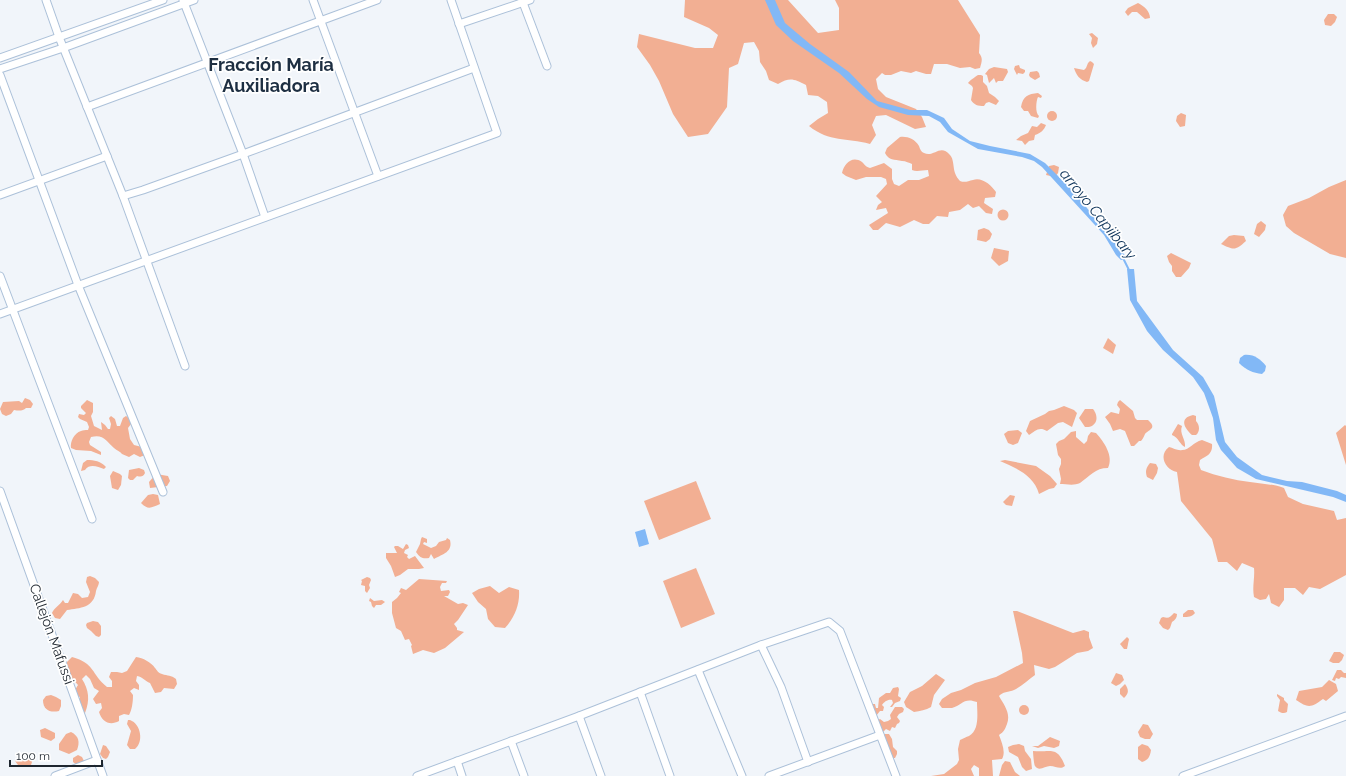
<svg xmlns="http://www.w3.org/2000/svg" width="1346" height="776" viewBox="0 0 1346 776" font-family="Raleway,sans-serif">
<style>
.green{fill:#f2af93}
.water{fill:#82b8f6}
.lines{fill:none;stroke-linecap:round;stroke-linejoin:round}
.stream{stroke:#82b8f6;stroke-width:2}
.street-casing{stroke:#acc1d9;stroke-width:9}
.street{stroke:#fff;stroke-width:7}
.labels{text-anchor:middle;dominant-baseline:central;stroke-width:3.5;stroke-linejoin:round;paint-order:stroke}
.street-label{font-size:14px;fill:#1e262f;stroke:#fff}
.water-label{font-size:15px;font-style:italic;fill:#0c3259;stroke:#fff}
.district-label{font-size:18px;font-weight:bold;fill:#1e2f42;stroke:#fff}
</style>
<rect width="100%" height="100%" fill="#f1f5fa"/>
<g class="green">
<path d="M685 0H788L818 33 839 30V8L835 0H958L980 35 979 53C983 58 982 61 980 68L975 69 970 67 960 68 947 64H934L931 74H926L916 71 911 73 901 71 891 75H885L882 73 876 79 878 89 886 97 916 109 922 117 926 127 915 129 886 115 876 116 872 125 876 135 870 144C846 137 830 143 809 126L818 119 828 113 827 102 818 96 808 95 806 85C794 79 790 77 778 84L769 80 766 71 760 62 759 51 754 42 744 43 738 64 729 68 727 107 708 134 688 137 673 114 659 81 650 65 637 47 639 34 695 48H713L718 35 709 28 684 17Z"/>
<path d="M1138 3C1144 6 1150 11 1150 18L1145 19 1137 12H1132L1128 16 1125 12 1128 8Z"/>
<path d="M1328 14H1334L1337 17 1335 22 1331 26 1325 25 1324 20Z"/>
<path d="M1092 33 1098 38 1097 44 1093 48 1091 43 1092 38 1089 34Z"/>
<path d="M1090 61 1092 62 1094 64 1089 81 1087 82C1080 80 1076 75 1074 68L1084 70 1086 68 1088 63Z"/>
<path d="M1019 65 1020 68 1025 70V72L1023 74 1018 73 1017 75 1014 69 1015 66Z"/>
<path d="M994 67 1007 69 1008 72 1003 81H998L996 83 994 78 989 83 987 75 985 74 989 69Z"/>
<path d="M1037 71 1039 73 1040 77 1035 80 1030 77 1029 75 1030 72Z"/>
<path d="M978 75H981L983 76V82L987 86 989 93 995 97 999 101 996 105 989 102 986 103 984 106C978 106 974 105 971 100L973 88 972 86 968 83C969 81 975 77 978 75Z"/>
<path d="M1038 93 1042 96 1041 98 1038 97C1036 101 1035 113 1039 116L1038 118 1031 116 1028 111H1024L1021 107C1023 96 1028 94 1038 93Z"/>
<circle cx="1052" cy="116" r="5"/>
<path d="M1181 113 1186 115 1185 126 1180 127 1176 121 1177 116Z"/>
<path d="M1041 123 1046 125C1044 130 1041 133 1035 135L1034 140 1029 141 1025 145 1022 141 1016 140 1021 136 1028 133 1032 126 1037 127Z"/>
<path d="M900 137C907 136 915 139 919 146 920 149 921 152 924 153 934 158 940 143 950 155 954 159 953 168 955 173 956 176 958 179 960 181 965 183 968 181 973 180 982 177 991 185 996 192L995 197 985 198 984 203 993 209 992 214 986 213 979 206 973 208 968 204 960 210 949 212 948 217 937 216 929 224H923L914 220 900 227 886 223 878 230H873L869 225 888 213 886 208 876 210 878 205 882 202 876 196 887 184 886 179 881 177H866L856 180 846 176 842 173C844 164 852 155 862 162 865 165 866 167 870 168L884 163 892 169V179L894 184 899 186 908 180H919L929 176 928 170C922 170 917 172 912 170V164C909 163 906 161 902 161 894 159 889 161 885 153L887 148Z"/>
<path d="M1054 165 1059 167 1058 173 1055 177 1046 175 1049 166Z"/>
<path d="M1346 180V258L1330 254 1294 233 1286 226 1283 215 1288 206 1309 198 1329 187Z"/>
<circle cx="1003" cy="215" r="5.5"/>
<path d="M1261 221 1266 225 1265 230 1259 237 1254 234 1257 224Z"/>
<path d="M984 228 989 230 992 234 990 239 986 242 977 240 978 230Z"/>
<path d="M1234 235 1244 236 1246 241C1235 251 1234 250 1221 244L1229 236Z"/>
<path d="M994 248 1009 251 1008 261 999 266 991 258Z"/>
<path d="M1171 253 1191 263 1189 268 1181 277H1176L1172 271V266L1169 262 1167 256Z"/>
<path d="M1108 338 1116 345 1113 354 1103 348Z"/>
<path d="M25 398 30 400 33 404 31 408H26C23 411 19 411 14 410L11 414 6 416 2 414 0 409 3 402 19 401 22 403Z"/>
<path d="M87 400 93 403V412L91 416 94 426 102 430 101 422 105 425 108 429H110L111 424 109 418 111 416 115 419 117 426H120L123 418 126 416C129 418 131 420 131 424L128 428 130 439 134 445 142 447 145 455 140 457 134 454 129 457 122 454C120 451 117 451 114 448 106 441 104 434 91 437L89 442 90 445 101 452V455L91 451 76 450 71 448C70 442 74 433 81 431 83 430 85 430 88 430L89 427 87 422 80 419 78 417 79 414 84 415 86 413 81 408V406Z"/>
<path d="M1120 400 1133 411 1135 418 1137 420H1148C1157 428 1150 429 1145 434 1144 436 1143 439 1141 441H1139L1134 446H1131L1125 431 1120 429 1113 431 1110 424 1105 417 1111 412 1119 414 1120 409 1117 405 1118 402Z"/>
<path d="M1064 406 1074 410 1077 413 1072 427 1063 422 1058 423 1047 431C1039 426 1035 431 1029 435L1026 431 1030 421 1045 414 1049 411 1054 410Z"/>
<path d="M1085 409H1093C1100 418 1096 428 1085 427L1079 418Z"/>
<path d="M1193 415 1196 416V421C1200 425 1200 432 1196 435H1192C1184 428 1179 418 1193 415Z"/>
<path d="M1178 424 1182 426C1179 434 1186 439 1185 447 1180 445 1179 438 1172 435V434Z"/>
<path d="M1345 425 1346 426V465L1336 433Z"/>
<path d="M1018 430 1022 433 1018 443 1013 445 1008 443 1004 434 1008 431Z"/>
<path d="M1076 431V437L1084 444 1087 441 1088 436 1091 432 1096 433C1104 442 1114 456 1108 468 1095 468 1090 476 1080 483 1074 486 1066 484 1060 484L1061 479 1059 469 1061 464V459L1058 455 1056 444 1059 441 1064 439 1071 432Z"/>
<path d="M1202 440 1212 444C1213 454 1207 456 1200 460L1199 465 1201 470C1217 476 1234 480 1250 482 1262 484 1273 484 1284 488L1288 497 1303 504 1334 511 1337 520 1346 518V575L1320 589 1309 587 1303 595 1295 588H1284V600L1279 607 1271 603 1269 594 1266 599 1260 600 1254 597C1252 587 1255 578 1254 568L1242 563 1237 571 1227 562H1218L1212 539 1181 501 1177 472C1165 470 1158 455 1169 447 1173 448 1178 451 1182 450 1190 450 1193 442 1202 440Z"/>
<path d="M87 460C94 460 101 461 106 467L104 469C98 467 90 463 85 470L81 471 83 463Z"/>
<path d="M1005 460 1036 466 1050 476 1057 484 1054 488 1049 489 1039 494C1034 475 1016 468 1000 461Z"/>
<path d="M1150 463 1156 464 1158 468 1157 473 1153 480 1147 477C1145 471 1146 468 1150 463Z"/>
<path d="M139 468 144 470 145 473C143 477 141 477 137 476L133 480H130L128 478 129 470Z"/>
<path d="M113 471 120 474 122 476 121 485 118 490 112 488 110 476Z"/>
<path d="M156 474 168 476 170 481 167 486 150 488 149 482Z"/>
<path d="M696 481 711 519 659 540 644 501Z"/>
<path d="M153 494 158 495 160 504C151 508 148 510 141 503L148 495Z"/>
<path d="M1010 495 1015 496 1012 506 1006 505 1003 502Z"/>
<path d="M422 537 427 539V543L424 542 423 544 431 548 436 546 439 542 446 540 447 538 450 540C453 552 443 554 434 559L431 554 429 558C423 559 420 558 416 552L420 544 421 539Z"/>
<path d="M406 544 408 545 409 548 405 550 404 553 408 555 407 557 409 559 415 556 424 568 419 569H408L400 575 395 577 391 566 386 558V553H397L394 547 395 546H398L403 549Z"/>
<path d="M696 568 715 614 681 628 663 581Z"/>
<path d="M90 576 95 578 99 582C99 585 97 587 96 591 94 608 80 608 67 610L60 619 55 618 52 613C54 608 60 605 63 600L65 603H68L73 593 78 594 82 598 88 597 90 592 86 582 87 577Z"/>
<path d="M367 577 370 578 371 580 369 585 370 588 367 593 365 591V586L361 585 362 581 361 580Z"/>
<path d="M419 579 447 581 446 583H442L440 587 441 591 449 590 450 592 448 596H444L458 604 463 603 468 605 458 620 454 624 457 628V630L464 632 445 648 434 653 423 650 413 654 411 646 412 645 409 639 405 640 401 631 396 628 392 613V602L397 598 401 593 399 592 401 588 406 590Z"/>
<path d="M490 586 499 593 509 587 519 590C520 604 515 617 505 628L495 627 488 619 486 609 478 602 472 593 479 589Z"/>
<path d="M370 598 374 601 382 600 385 602 381 605H376L374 608 372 606 371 602 369 601Z"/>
<path d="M1188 610H1193L1195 613C1192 617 1188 617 1183 617V614Z"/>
<path d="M1013 611H1017L1073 633 1084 630 1089 632V637L1093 648 1088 651 1077 653 1055 667 1049 669 1034 665 1035 675C1028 680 1022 686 1014 690 1009 692 1002 692 999 696 1004 705 1011 713 1007 724 1005 729 1004 732 999 735 1002 743 1006 752 1002 759L992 760 993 776H979V768L974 765 971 769 974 776H931L944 774 957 764 959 760 958 749 960 740C964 738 966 737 969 736 980 730 977 712 977 702 964 697 962 705 952 708 949 708 945 708 942 708L939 704 942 699 951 693 961 690 975 683 996 677 1023 663 1022 653Z"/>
<path d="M1174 613 1177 614C1177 618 1175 620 1172 622L1170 628 1168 630 1163 628 1159 623 1161 618 1163 617C1169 619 1170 617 1174 613Z"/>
<path d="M93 621 98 622 101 626V635L99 637 96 636 91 631 87 628 86 625 87 623Z"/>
<path d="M1127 637 1129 639 1127 649H1124L1120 644Z"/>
<path d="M1334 652H1340L1344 655 1342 660 1339 663H1333L1329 661Z"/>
<path d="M72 657C95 663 91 674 107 687H112V681L109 677 111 672H117L122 673 127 671 136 657C143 658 151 662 155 668 157 670 158 673 162 674 168 676 171 675 176 679L177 684 174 689 164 688 161 692 155 693 150 683C145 681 143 677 137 676L136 681 139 685V690L134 688 130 691 133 695C133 702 132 710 129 715L124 714 119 716V721C110 726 102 722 99 712L102 708 101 703 96 704 93 699 99 691 94 688 90 679 86 675 82 679C89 690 90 700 85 713L80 715 76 706 80 697 75 695V690L78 685 67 673V662Z"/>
<path d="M1337 670H1341L1344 673H1346V678L1341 677 1339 679 1336 678 1335 681 1332 680Z"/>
<path d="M1116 673 1122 675 1124 680 1120 684 1116 686 1111 683Z"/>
<path d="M936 674 945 680 934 695 931 707C926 710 920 711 914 712L906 707 904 702 910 692 922 686Z"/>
<path d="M1329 680 1336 684 1338 691 1326 701 1323 699C1311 708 1308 708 1296 700L1299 691 1322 687Z"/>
<path d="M1125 684C1129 690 1129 693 1124 698L1120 694V689Z"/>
<path d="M898 687 899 689 898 696 901 698 900 701 895 703 892 707H890L893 703 892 700C888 699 884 702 882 705L884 707 883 711H880L876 716 871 706 873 704H875L876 708H878L879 698 886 693H890L893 688Z"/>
<path d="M1277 694 1284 698V700L1288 704 1287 712C1284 714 1281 713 1278 711L1280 700 1277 696Z"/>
<path d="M51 695 56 697 61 700V706L59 711C50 713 43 710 43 700L46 696Z"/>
<circle cx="1024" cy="710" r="5"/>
<path d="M895 707H902L904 709 903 712 899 714 897 717 900 721 899 723 897 724 895 728 892 727 890 731 886 729 883 732 881 731 878 720 880 719 884 722 888 721 891 719 890 715Z"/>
<path d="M128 720H130C141 724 144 742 135 749H130L127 745 131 731 127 724Z"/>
<path d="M1143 724 1148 725 1153 734 1150 739H1145L1140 737 1138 732Z"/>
<path d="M45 728 55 733V738L51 741 41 737 40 730Z"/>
<path d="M71 732C79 736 80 742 77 750L69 754 59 750V744L66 734Z"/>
<path d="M883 734H889L892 739 893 747 897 751V754L895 758H893Z"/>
<path d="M1050 737 1060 741 1059 746 1054 748 1044 746 1038 748 1032 746H1038Z"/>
<path d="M1019 744 1024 746 1025 751 1031 759 1032 769 1026 771 1022 767 1018 757 1009 752 1008 747 1013 745Z"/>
<path d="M1142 744 1148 746 1151 750C1150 757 1148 760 1142 762L1138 759V747Z"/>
<path d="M103 745 106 746 110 752 108 757 106 759 103 758 100 754Z"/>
<path d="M1033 751C1050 753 1057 745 1065 766 1060 770 1056 766 1050 766 1045 766 1039 772 1035 766 1034 765 1033 753 1033 751Z"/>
<path d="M19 755 20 758C24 759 28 756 33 759L31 765 23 766 18 765 15 761Z"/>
<path d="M78 755 82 757 85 763 77 765 73 762V758Z"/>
<path d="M1005 761 1010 762 1015 772 1020 776H999L1002 765Z"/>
</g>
<g class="water">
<path d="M765 0H775L785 23 810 44 849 72 877 101 910 110H927L944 118 952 129 970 141 990 146 1030 154 1045 163 1075 193 1127 258 1121 260 1116 255 1104 235 1042 167 1034 161 1022 157 978 149 948 132 940 122 929 116 908 115 879 107 867 99 839 73 793 41 776 25Z"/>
<path d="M1127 269H1134L1137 301 1173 350 1203 377 1214 396 1225 442 1237 457 1262 475 1287 481 1302 482 1337 491 1346 495V502L1333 497 1256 479 1237 468 1221 450 1216 440 1213 418 1204 393 1193 377 1163 350 1147 331 1130 300Z"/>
<path d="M1244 355C1254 354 1260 359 1266 366L1265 371 1262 374C1253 373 1246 370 1239 363L1240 358Z"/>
<path d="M645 529 649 544 639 547 635 532Z"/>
</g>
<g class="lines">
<path class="stream" d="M1123 258 1130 272"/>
<defs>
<g id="street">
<path d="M46 0 59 37 123 196 185 366"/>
<path d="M183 0 243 154 265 217"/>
<path d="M313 0 378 176"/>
<path d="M522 0 547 66"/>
<path d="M459 24 530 0"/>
<path d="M0 58 163 0"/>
<path d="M0 69 63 48 194 0"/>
<path d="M0 75 78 285 163 492"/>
<path d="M87 107 377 0"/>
<path d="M0 195 107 156"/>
<path d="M123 196 143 190 243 154 474 68"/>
<path d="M0 276 92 519"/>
<path d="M0 314 497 133 451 0"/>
<path d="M0 491 103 776"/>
<path d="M761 645 781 687 808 762"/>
<path d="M698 670 742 776"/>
<path d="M640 692 670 776"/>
<path d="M579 716 601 776"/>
<path d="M511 741 524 776"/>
<path d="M457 761 462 776"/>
<path d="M55 776 97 760"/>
<path d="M417 776 579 716 761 645 829 622 840 631 896 776"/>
<path d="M769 776 880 735"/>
<path d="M1183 776 1346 716"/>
</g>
</defs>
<use href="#street" class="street-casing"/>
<use href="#street" class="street"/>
</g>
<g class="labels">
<g class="street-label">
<text transform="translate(52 634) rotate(70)">Callejón Mafussi</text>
</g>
<g class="water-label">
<text transform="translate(1098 214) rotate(51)">arroyo Capiibary</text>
</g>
<g class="district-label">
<text x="271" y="64">Fracción María<tspan x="271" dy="21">Auxiliadora</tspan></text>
</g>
</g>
<path d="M10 760v6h92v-6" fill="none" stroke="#1e262f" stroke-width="2"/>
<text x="16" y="760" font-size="12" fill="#1e262f" stroke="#ffffff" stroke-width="3" paint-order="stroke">100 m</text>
</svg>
